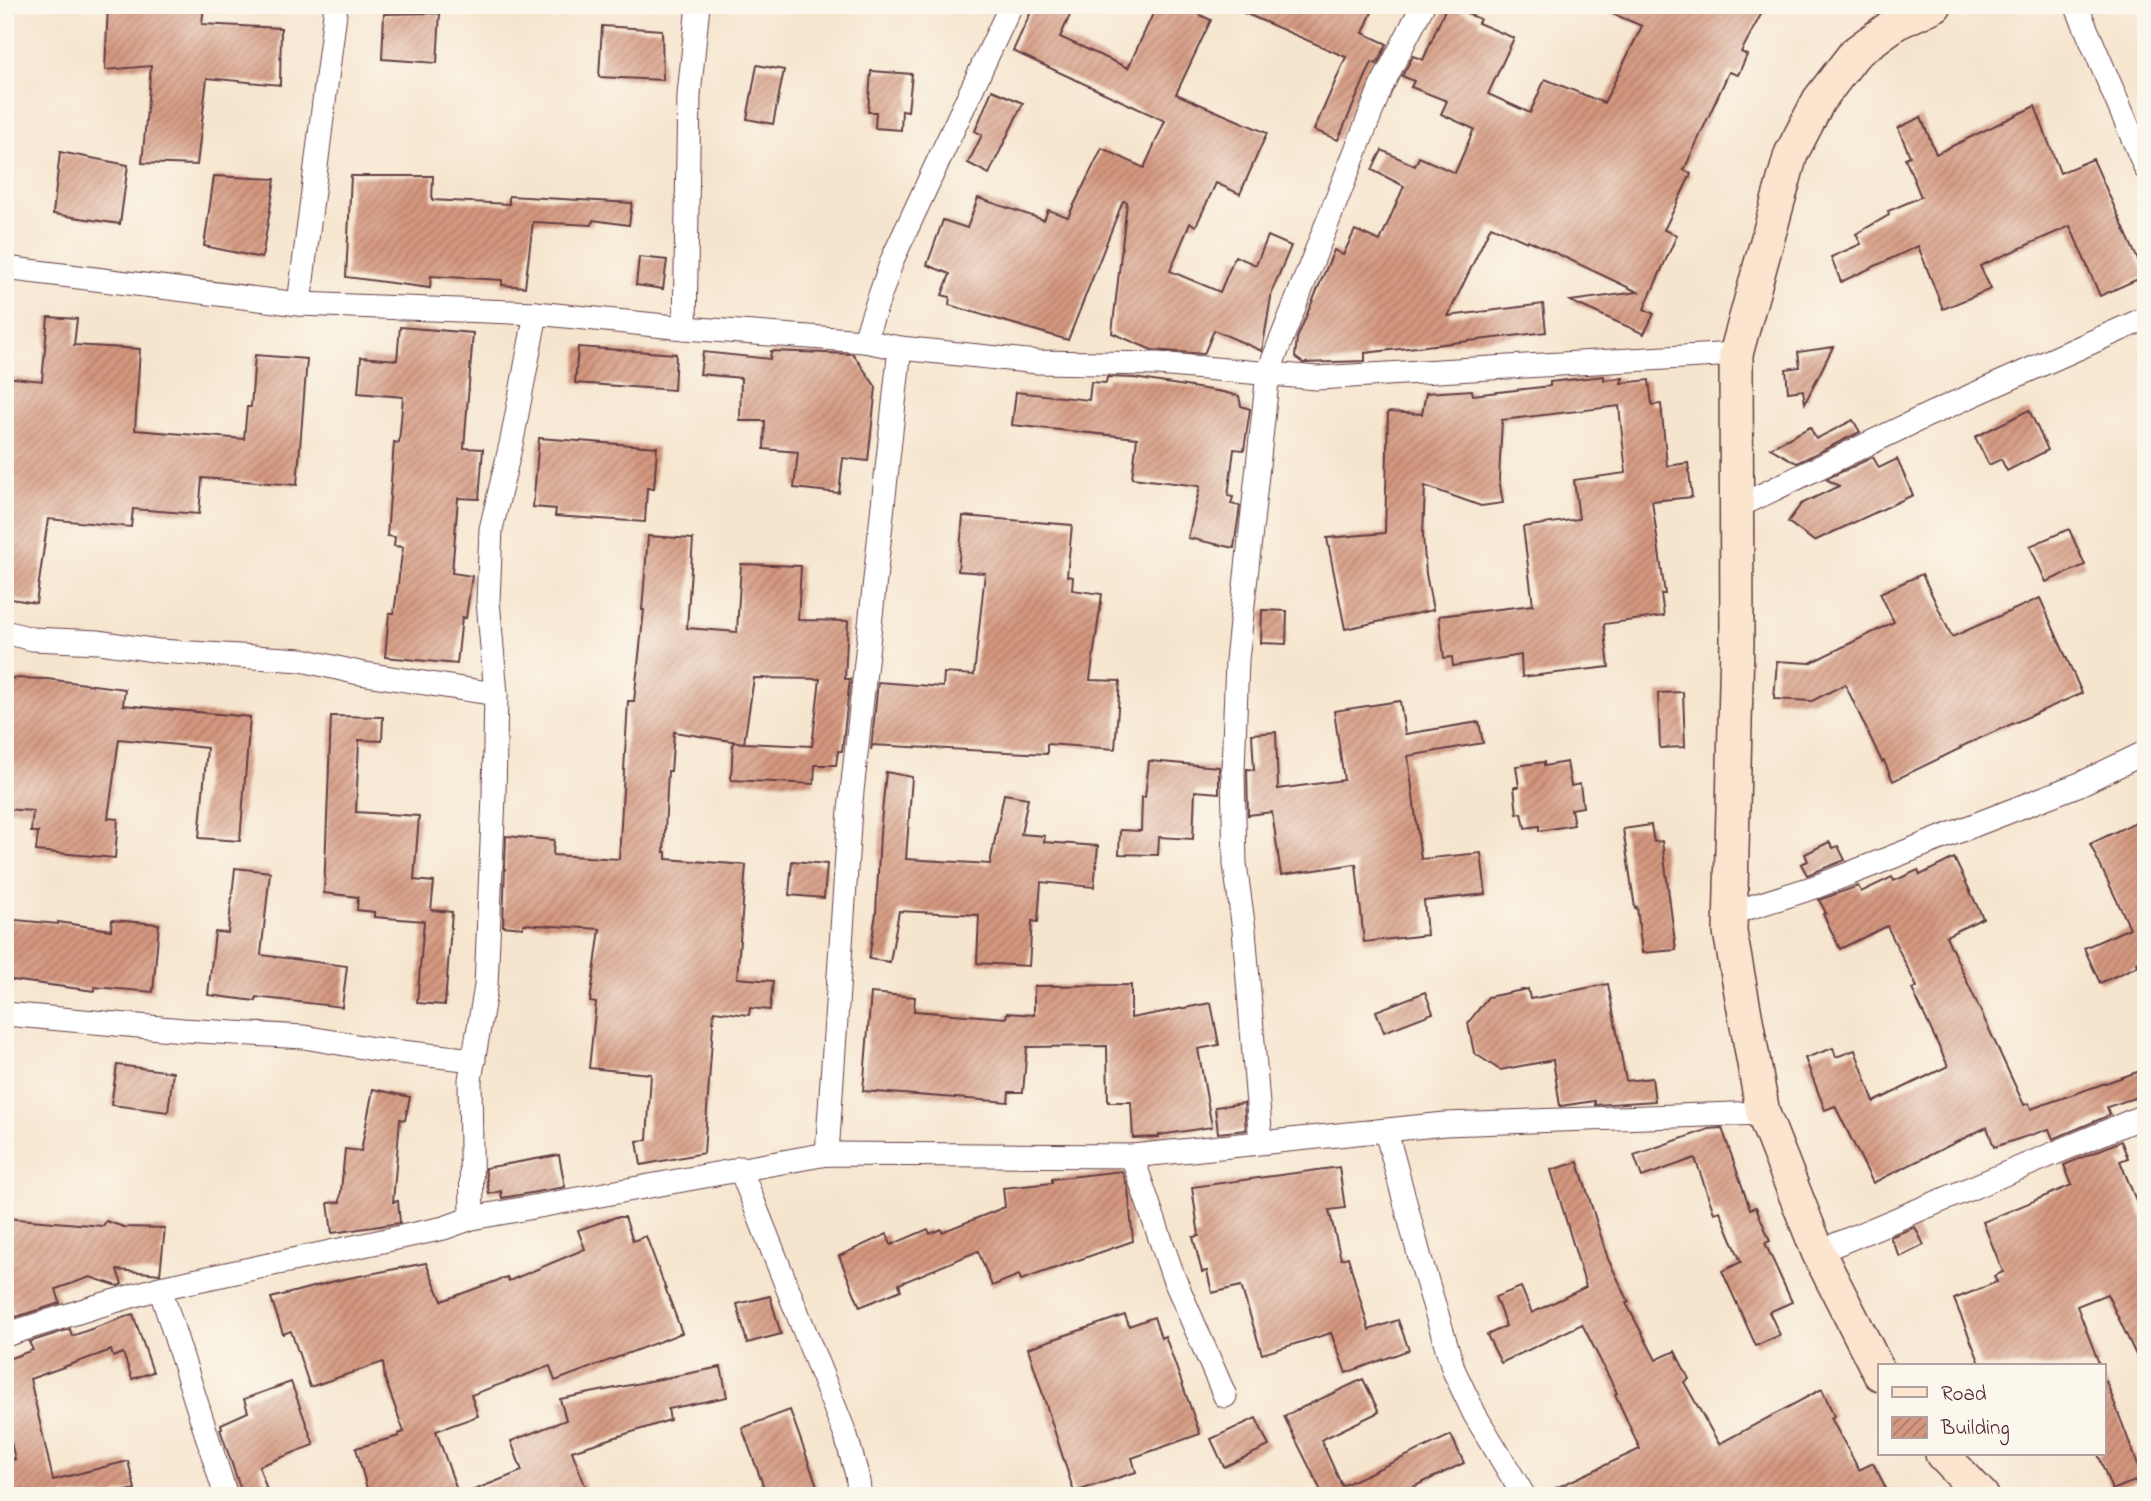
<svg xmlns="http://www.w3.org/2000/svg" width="2151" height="1501" viewBox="0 0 2151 1501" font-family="'Indie Flower',sans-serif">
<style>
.building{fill:url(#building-hatch);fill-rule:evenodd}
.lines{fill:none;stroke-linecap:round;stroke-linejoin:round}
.street-casing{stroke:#643d43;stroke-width:25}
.secondary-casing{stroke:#643d43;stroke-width:36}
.street{stroke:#fff;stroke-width:23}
.secondary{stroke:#fbe5cf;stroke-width:33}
</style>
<defs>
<pattern id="building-hatch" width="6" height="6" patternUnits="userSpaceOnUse" patternTransform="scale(1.75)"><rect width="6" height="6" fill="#d4977f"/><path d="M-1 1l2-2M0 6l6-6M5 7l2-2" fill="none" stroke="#ae7b68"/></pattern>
</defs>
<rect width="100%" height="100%" fill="#fbf7ec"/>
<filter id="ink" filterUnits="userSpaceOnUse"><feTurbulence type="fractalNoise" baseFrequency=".0143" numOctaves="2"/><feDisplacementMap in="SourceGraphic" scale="14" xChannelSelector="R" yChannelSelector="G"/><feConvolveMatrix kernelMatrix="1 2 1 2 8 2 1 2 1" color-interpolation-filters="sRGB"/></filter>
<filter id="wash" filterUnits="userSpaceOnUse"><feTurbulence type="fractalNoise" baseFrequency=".00686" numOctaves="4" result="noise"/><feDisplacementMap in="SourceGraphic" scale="28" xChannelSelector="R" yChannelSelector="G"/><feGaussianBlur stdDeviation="1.57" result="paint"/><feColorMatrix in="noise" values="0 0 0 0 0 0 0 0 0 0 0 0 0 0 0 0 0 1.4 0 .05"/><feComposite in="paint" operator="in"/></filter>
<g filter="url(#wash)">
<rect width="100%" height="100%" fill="#f6e5ce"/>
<g id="blocks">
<g class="building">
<path d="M108 5H204L202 24 281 28 280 85 207 78 197 165 142 163 151 66 105 70Z"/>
<path d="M1034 5H1052L1071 13 1060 37 1128 68 1157 5H1179L1211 20 1176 94 1267 133 1240 194 1216 183 1196 226 1190 223 1170 271 1220 292 1235 256 1256 265 1268 236 1291 246 1272 291 1262 351 1214 330 1204 354 1152 350 1112 333 1127 202 1123 201 1068 340 949 305 950 297 942 295 950 274 927 265 943 220 967 228 978 198 1044 220 1048 210 1068 217 1102 148 1144 168 1165 121 1013 51Z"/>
<path d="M1226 5H1375L1363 33 1387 44 1377 64 1372 62 1338 140 1314 130 1346 57Z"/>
<path d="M1447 5 1480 19 1478 23 1514 38 1488 94 1530 113 1545 79 1604 103 1642 26 1592 5H1766L1741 52 1747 55 1738 75 1729 72 1684 170 1691 174 1664 230 1677 235 1644 309 1654 314 1644 334 1570 301 1638 292 1528 240 1527 242 1491 226 1448 316 1543 304 1546 332 1365 353V361L1303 363 1295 357 1297 338 1334 250 1343 255 1355 230 1380 241 1404 186 1372 170 1382 150 1415 166 1419 157 1455 173 1474 129 1441 114 1447 101 1411 87 1414 81 1402 76 1413 56 1423 60Z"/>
<path d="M440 13 437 63 382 59 384 14Z"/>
<path d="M602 26 662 30 663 80 599 77Z"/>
<path d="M757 65 784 70 773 124 747 119Z"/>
<path d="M871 71 912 74 908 111 902 110 901 130 875 128 876 112H868Z"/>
<path d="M992 90 1023 103 989 174 968 163 982 135 975 131Z"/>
<path d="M2035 106 2060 173 2093 159 2145 276 2100 296 2070 226 1980 266 1991 289 1943 309 1918 246 1841 282 1831 257 1861 244 1856 234 1889 215 1888 211 1921 197 1905 158 1910 156 1898 128 1921 117 1936 154Z"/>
<path d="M60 152 128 165 120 224 53 214Z"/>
<path d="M214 176 275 179 262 258 204 246Z"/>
<path d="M351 176H433L432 200 509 204V196L632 203 629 225 593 220 592 225 533 222 525 287 502 285V280L431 276 430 288 346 277Z"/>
<path d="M639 257 667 260 663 289 636 285Z"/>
<path d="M48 317 77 319 74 345 140 349 135 430 244 439 247 407H251L255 355 307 359 297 485 202 478 199 514 133 509 131 527 48 519 36 603 5 598V377L42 381Z"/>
<path d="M400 327 473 333 464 448 483 449 479 499 458 498 452 573 472 576 466 618 462 617 457 664 385 657 389 613H394L403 547 394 546 395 537 387 536 394 442 399 443 403 397 358 393 361 357 397 360Z"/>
<path d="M578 347 676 354 674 390 575 383Z"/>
<path d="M1833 347 1805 403 1803 390 1788 392 1786 369 1800 367 1798 352Z"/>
<path d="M771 351 853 354 876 387 868 461 843 458 839 493 794 488 798 452 764 449 765 421H740L741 378 700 374 703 352 770 359Z"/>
<path d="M1604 376V380L1623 378 1621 383 1649 380 1652 405 1661 404 1667 466 1688 463 1692 497 1652 501 1665 594H1661L1664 616 1604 624 1609 667 1522 677 1521 655 1453 666 1452 657 1444 658 1439 616 1533 605 1523 527 1579 519 1574 480 1626 473 1619 406 1502 420 1499 479 1503 503 1481 506 1425 486 1423 536 1426 574 1433 610 1345 629 1327 538 1385 533 1388 412 1422 414 1426 393 1472 390 1473 395 1550 386V382Z"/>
<path d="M1107 377 1134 378 1223 392 1239 396 1241 406 1250 409 1244 450 1234 449 1228 496 1233 497 1231 504 1240 506 1234 548 1188 538 1200 486 1132 478 1137 438 1012 425 1016 392 1089 400 1091 382 1106 383Z"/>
<path d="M2029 410 2048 450 2007 471 2001 459 1989 465 1975 437Z"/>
<path d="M1853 420 1860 432 1797 463 1770 448 1810 427 1816 439Z"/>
<path d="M539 438 657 447 654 489 647 488 645 522 555 516 556 509 533 507Z"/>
<path d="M1873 457 1879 468 1897 459 1913 495 1814 541 1788 522 1801 504 1839 486 1826 479Z"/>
<path d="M963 516 1072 525 1067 576 1073 577 1072 590 1102 594 1090 680 1120 681 1115 749 1047 744V754L872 745 871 750 878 682 943 687 944 673 974 675 985 573 958 571Z"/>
<path d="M2069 529 2085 565 2046 582 2030 546Z"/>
<path d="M648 536 693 539 687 628 737 632 741 564 801 566 798 620 848 621 845 679H850L842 751H838L836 765H815L814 784 731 780 733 742 744 743 674 732 671 771H668L664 852H666V859L746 865 737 978 773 981 770 1010 750 1008 749 1015 714 1011 704 1153 641 1165 637 1141 647 1140 651 1074 589 1068 596 1003 590 1002 600 929 523 924V928L503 926 506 836 554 840 553 855 619 859 628 701H634L644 610H642ZM754 678 820 679 812 746 744 743Z"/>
<path d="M1922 574 1952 637 2040 598 2082 693 1960 747 1961 748 1893 781 1884 761 1882 762 1845 684 1812 701 1774 699 1777 661 1810 663 1894 622 1880 593Z"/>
<path d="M1262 610 1287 611 1286 644 1261 643Z"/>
<path d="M11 678 47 679 125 689 123 705 250 717 240 841 199 838 207 748 119 739 108 818 118 819 115 858 36 851 38 832H31L33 811 5 809V703H10Z"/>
<path d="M1683 692 1685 747 1660 748 1658 693Z"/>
<path d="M1400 701 1405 734 1479 722 1483 743 1408 756 1421 859 1481 853 1486 894 1424 901 1427 935 1364 942 1356 864 1281 875 1272 812 1248 815 1247 769 1254 770 1252 734 1276 732 1278 789 1344 780 1334 711Z"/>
<path d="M331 716 383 717 382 741 359 740 356 812 419 816 414 880 434 882 431 910 452 912 445 1005 417 1003 424 921 374 917V912L357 910 358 897 324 893Z"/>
<path d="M1149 761 1219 767V793L1195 791 1193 839 1159 837 1158 855 1119 854 1120 830 1141 831 1142 797H1145Z"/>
<path d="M1544 762V766L1567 762 1571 786 1580 784 1583 807 1571 809 1574 825 1539 831V826L1525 828 1522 813 1517 814 1514 787H1519L1516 766Z"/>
<path d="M886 772 912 777 906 859 990 864 1004 794 1028 798 1021 834 1045 836 1044 842 1098 846 1094 887 1041 882 1038 922 1032 921 1029 966 977 963 979 915 899 911 890 962 869 959 876 913 880 833Z"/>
<path d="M2146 817V962L2144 959 2137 963 2138 966 2100 983 2084 948 2130 928 2090 844Z"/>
<path d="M1651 825 1654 842 1662 841 1676 950 1642 953 1637 907 1635 908 1623 829Z"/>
<path d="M1829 842 1833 848 1838 846 1845 860 1807 875 1801 864 1808 861 1805 854Z"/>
<path d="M1954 858 1983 918 1946 936 2024 1105 2029 1103 2031 1109 2146 1069V1094L2107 1107 2110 1115 2053 1139 2049 1129 1994 1147 1987 1127 1873 1183 1835 1106 1825 1110 1805 1058 1833 1048 1836 1057 1855 1050 1874 1102 1948 1066 1912 989 1917 987 1887 926 1840 949 1823 914 1826 913 1819 900 1858 886 1861 892 1892 877 1894 881 1918 870 1920 875Z"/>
<path d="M792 861 827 864 824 898 789 895Z"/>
<path d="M235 868 270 872 261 955 347 966 342 1007 256 997V1001L208 995 215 932 228 933Z"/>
<path d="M5 919 58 924V922L111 930 112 920 159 924 153 992 95 987V991L5 979Z"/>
<path d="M1608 984 1626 1081 1652 1078 1655 1101 1595 1105V1101L1560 1106 1553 1060 1500 1070 1474 1053 1468 1023 1488 997 1528 989 1530 999Z"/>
<path d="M1131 985V1018L1211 1003 1219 1045 1198 1049 1212 1127 1159 1135V1137L1133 1138 1131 1102H1108L1107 1046 1027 1047 1023 1092H1009L1008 1102 863 1091 871 993 915 997 914 1011 1006 1018 1007 1013 1034 1015V986Z"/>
<path d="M1425 992 1433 1013 1384 1032 1376 1011Z"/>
<path d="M117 1065 173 1072 168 1112 111 1105Z"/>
<path d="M373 1089 410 1097 405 1120 400 1119 393 1202 398 1201 400 1223 332 1233 328 1203 340 1202 345 1149 361 1151Z"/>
<path d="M1244 1103 1246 1130 1218 1133 1215 1107Z"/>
<path d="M1722 1128 1750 1209 1756 1207 1770 1241 1765 1243 1792 1302 1769 1312 1780 1335 1756 1346 1722 1271 1741 1262 1720 1211 1714 1213 1695 1158 1642 1177 1634 1155 1709 1129Z"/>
<path d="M2121 1141 2128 1158 2120 1161 2146 1225V1376L2107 1294 2077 1306 2100 1366H1981L1954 1299 1997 1282 1994 1276 2003 1272 1983 1222 2072 1185 2064 1165Z"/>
<path d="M559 1155 565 1187 502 1198 501 1191 489 1194 485 1168Z"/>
<path d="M1578 1162 1608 1259 1629 1302 1626 1303 1656 1360 1675 1351 1689 1379 1684 1382 1719 1444 1822 1389 1834 1416 1831 1418 1859 1470 1873 1463 1890 1496H1539L1640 1449 1615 1394 1617 1393 1582 1324 1501 1363 1487 1335 1506 1326 1495 1297 1521 1287 1532 1313 1586 1287 1551 1170Z"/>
<path d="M1339 1167 1345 1208 1329 1210 1341 1259 1348 1257 1369 1330 1398 1320 1409 1350 1346 1373 1331 1333 1262 1354 1241 1286 1212 1293 1207 1271 1202 1272 1193 1237 1199 1236 1192 1187Z"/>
<path d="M1122 1171 1128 1188 1133 1241 1021 1280 1019 1275 992 1286 978 1251 899 1284 901 1290 860 1307 839 1256 887 1234 891 1245 928 1229 930 1234 941 1229 942 1232 1005 1207 1003 1188 1052 1183V1179Z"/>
<path d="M616 1217H625L633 1241 646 1236 682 1333 555 1381 550 1366 471 1395 478 1416 436 1431 459 1496H369L356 1448 399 1436 398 1434 404 1432 385 1379 383 1362 310 1387 291 1331 283 1334 271 1298 339 1280 426 1263 442 1301 507 1277 509 1281 585 1249 578 1230Z"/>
<path d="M5 1218 103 1226 106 1221 124 1227 165 1228 160 1274 117 1270 122 1284 118 1286 90 1277 56 1289 60 1303 16 1317 5 1294Z"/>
<path d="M1915 1227 1924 1245 1900 1257 1890 1237Z"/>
<path d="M770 1296 781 1334 747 1343 737 1304Z"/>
<path d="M133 1314 153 1372 132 1379 123 1353 113 1357 111 1350 30 1379 53 1480 128 1461 135 1489 108 1496H5V1462L15 1459 5 1417V1360L33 1350 29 1342 70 1329 72 1336Z"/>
<path d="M1125 1315 1129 1326 1154 1317 1161 1338 1165 1336 1200 1434 1132 1458 1136 1472 1074 1492 1028 1348Z"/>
<path d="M721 1367 727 1397 668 1409 670 1420 572 1451 589 1496H464V1494L522 1471 511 1441 566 1420 560 1399Z"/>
<path d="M1363 1379 1379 1412 1321 1440 1342 1486 1451 1435 1464 1463 1394 1496H1320L1323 1495 1284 1416Z"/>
<path d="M2106 1381 2143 1478 2112 1490 2098 1454H2104V1382Z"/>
<path d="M291 1382 314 1445 259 1466 269 1496H243L220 1429 222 1428 221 1424 248 1412 244 1399Z"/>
<path d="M790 1410 817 1486 792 1495 790 1489 767 1496 742 1428Z"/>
<path d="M1256 1418 1269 1446 1224 1467 1211 1439Z"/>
</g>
</g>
</g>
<g filter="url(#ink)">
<use href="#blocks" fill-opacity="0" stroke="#643d43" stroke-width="2"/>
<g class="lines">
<defs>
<g id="street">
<path d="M2076 5 2146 169"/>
<path d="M5 268 299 304 536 313 685 328 864 341 900 348 1037 362 1158 364 1317 378 1736 354"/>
<path d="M299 304 336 5"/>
<path d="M685 328 689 95 698 5"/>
<path d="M864 341 893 258 1011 5"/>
<path d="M1737 507 1928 415 2146 318"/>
<path d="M5 632 32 639 99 642 159 651 302 660 359 673 496 694"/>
<path d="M1732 913 1815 887 2080 784 2146 752"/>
<path d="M5 1014 183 1030 304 1037 374 1049 474 1060"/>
<path d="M1386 1131 1420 1258 1454 1371 1475 1415 1524 1496"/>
<path d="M1261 1142 1244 930 1235 864 1233 771 1237 660 1268 373 1381 87 1423 5"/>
<path d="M827 1154 850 810 900 348"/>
<path d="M1132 1156 1173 1276 1225 1396"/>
<path d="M740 1168 846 1436 857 1475 860 1496"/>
<path d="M472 1218 470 1080 486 986 494 795 496 694 488 601 491 529 512 440 536 313"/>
<path d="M1818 1252 2146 1115"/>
<path d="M160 1288 226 1496"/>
<path d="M5 1335 94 1307 160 1288 444 1228 472 1218 827 1154 1132 1156 1445 1124 1763 1113"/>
</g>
<g id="secondary">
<path d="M1880 1374 1818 1252 1763 1113 1730 932 1737 642 1736 354 1791 154 1819 100 1855 53 1896 23 1935 5"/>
<path d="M1942 1454 1982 1496"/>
</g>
</defs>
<use href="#street" class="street-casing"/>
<use href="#secondary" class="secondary-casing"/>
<use href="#street" class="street"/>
<use href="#secondary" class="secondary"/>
</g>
</g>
<rect width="2151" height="1501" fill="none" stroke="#fbf7ec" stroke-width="28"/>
<rect x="1878" y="1364" width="228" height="91" fill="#fbf7ec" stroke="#b4a19f" stroke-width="2"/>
<rect x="1892" y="1387" width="35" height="10" fill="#fbe5cf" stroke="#b4a19f" stroke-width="2"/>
<text x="1941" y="1400" font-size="21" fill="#4a1f2b">Road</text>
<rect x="1892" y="1417" width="35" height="21" fill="url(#building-hatch)" stroke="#b4a19f" stroke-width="2"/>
<text x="1941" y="1434" font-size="21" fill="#4a1f2b">Building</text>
</svg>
